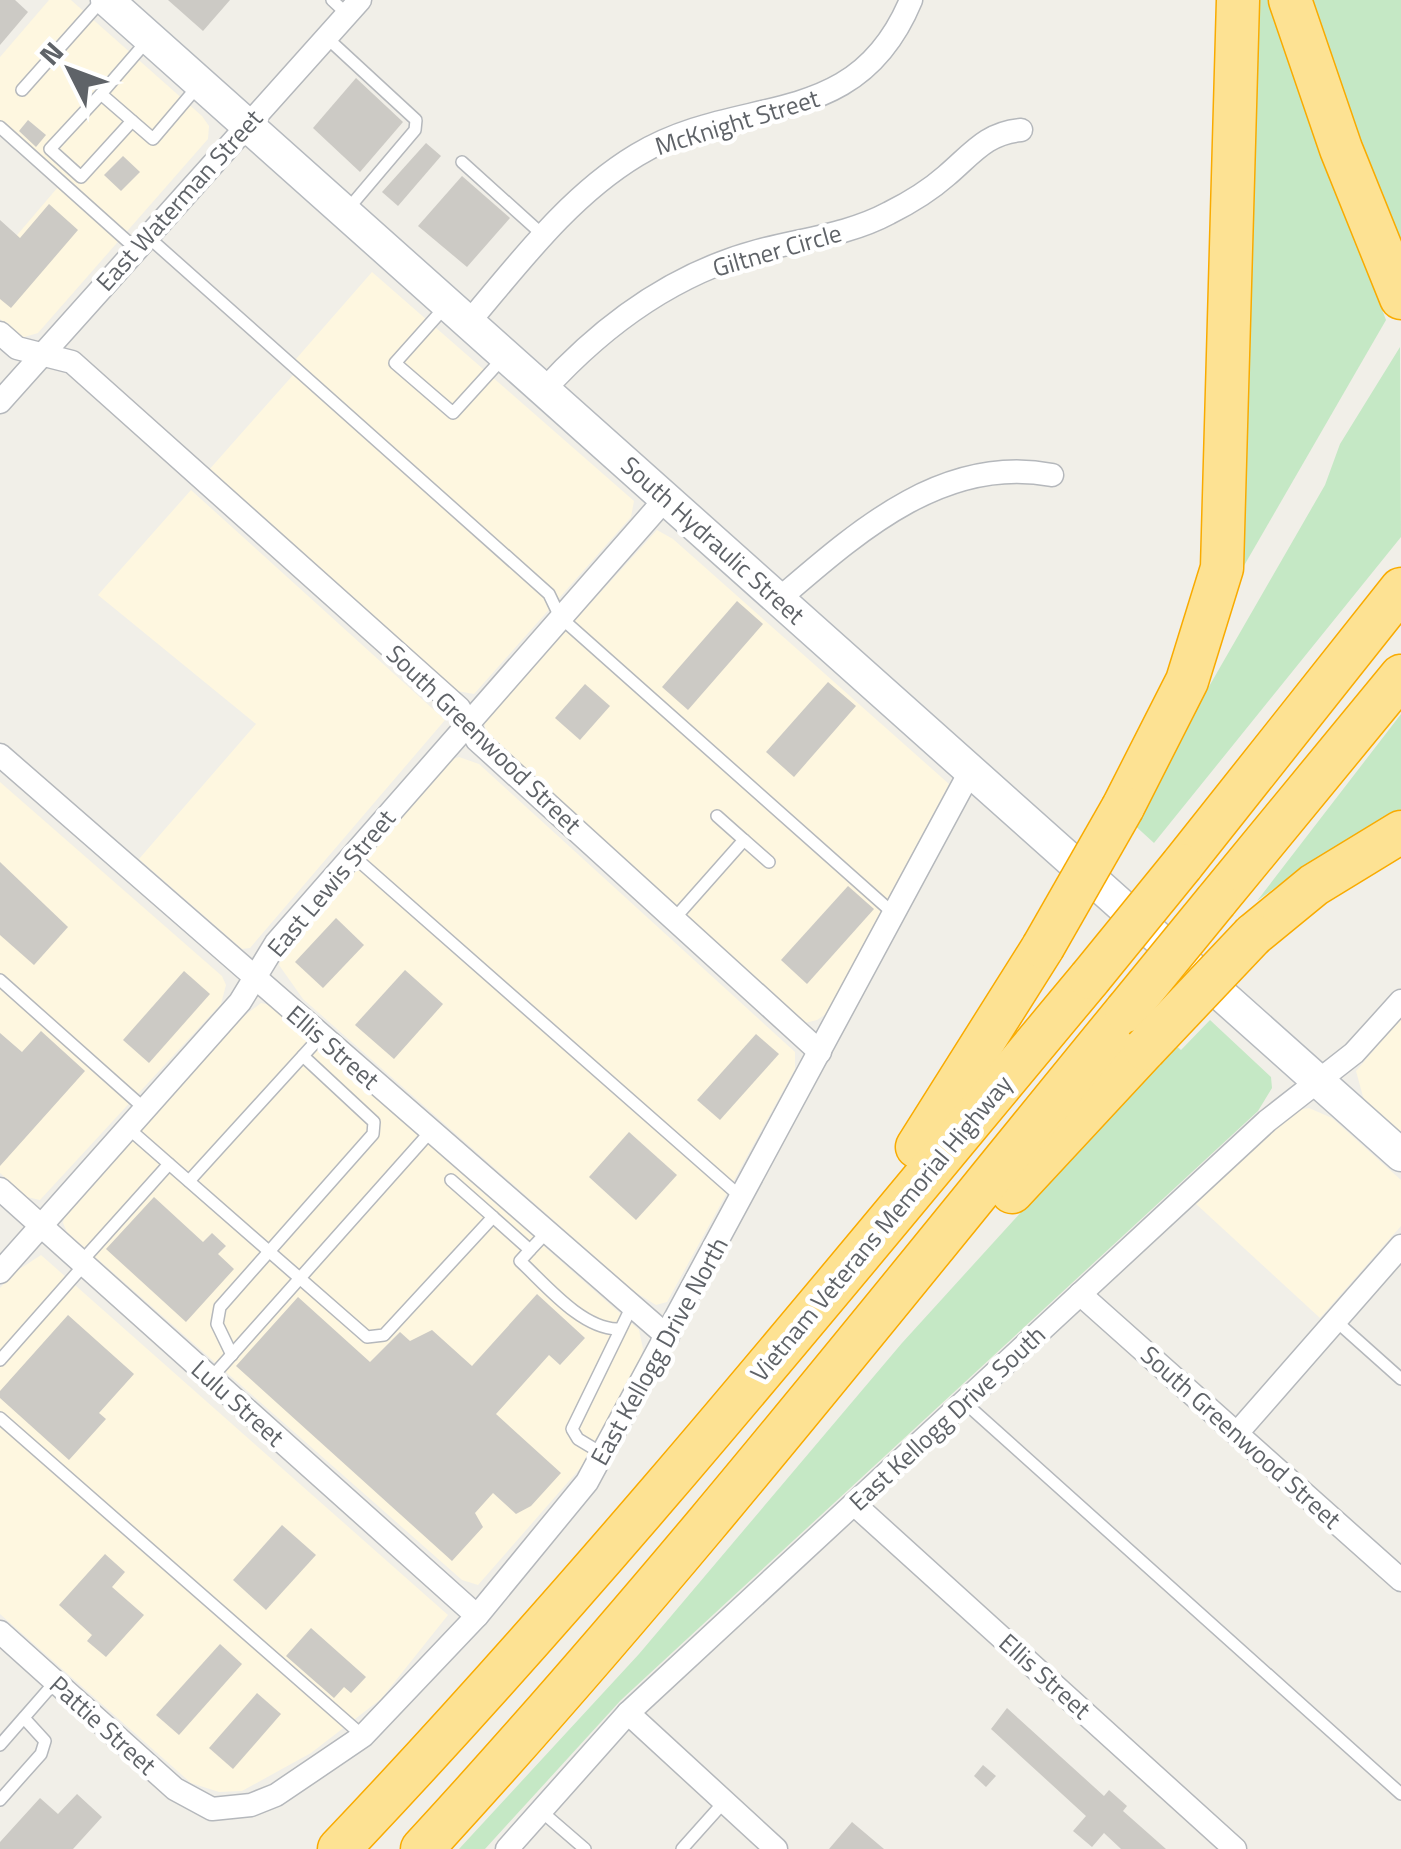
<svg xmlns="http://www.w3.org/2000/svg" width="1401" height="1849" viewBox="0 0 1401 1849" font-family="'Titillium Web',sans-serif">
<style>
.commercial{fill:#fef7e0}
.green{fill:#c5e8c5}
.building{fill:#cccac5}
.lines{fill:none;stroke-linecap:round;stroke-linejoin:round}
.lane-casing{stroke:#b5b8bc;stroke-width:14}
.street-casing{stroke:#b5b8bc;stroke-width:25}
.secondary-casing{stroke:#b6babf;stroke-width:35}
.highway-casing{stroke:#f9ab00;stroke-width:45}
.lane{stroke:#fff;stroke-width:11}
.street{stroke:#fff;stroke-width:22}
.secondary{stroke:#fff;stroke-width:32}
.highway{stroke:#fde293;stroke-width:42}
.highway-bridge-casing{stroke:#f9ab00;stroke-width:45;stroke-linecap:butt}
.highway-bridge{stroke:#fde293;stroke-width:42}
.labels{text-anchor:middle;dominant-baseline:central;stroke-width:9;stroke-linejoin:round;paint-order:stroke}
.street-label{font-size:25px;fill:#5f6368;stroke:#fff}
</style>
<rect width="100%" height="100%" fill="#f1efe8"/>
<g class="commercial">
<path d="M49 0H71L202 116 209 126 208 139 38 333 21 338 0 319V255L58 187 0 135V57Z"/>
<path d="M372 272 634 501 631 517 474 694 457 691 208 471 294 374 289 367Z"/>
<path d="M191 490 445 720 250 948 242 949 139 859 256 724 98 595Z"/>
<path d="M657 530 673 539 949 784 826 1014 817 1020 805 1023 796 1019 499 751 486 733 484 721Z"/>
<path d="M459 757 479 764 795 1052V1069L667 1302 656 1305 635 1292 303 999 279 965 285 948 450 760Z"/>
<path d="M0 782 222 976 226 985 221 1004 40 1200 27 1197 0 1173Z"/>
<path d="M261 1003 270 1005 639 1330 643 1349 640 1361 583 1465 478 1585 462 1580 67 1232 63 1223 65 1214 239 1020Z"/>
<path d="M1401 1018V1136L1365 1104 1356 1071Z"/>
<path d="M1309 1108 1332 1118 1401 1180V1226L1320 1318 1195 1203 1297 1110Z"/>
<path d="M41 1255 448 1615 381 1699 311 1753 242 1791 219 1792 191 1783 0 1614V1288L15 1272Z"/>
</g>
<g class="green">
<path d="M1245 0H1269L1386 320 1234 583Z"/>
<path d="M1298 0H1401V270Z"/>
<path d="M1400 347 1401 537 1154 843 1131 822 1325 485 1340 444Z"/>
<path d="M1401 714V812L1308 864 1257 901Z"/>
<path d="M1210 1020 1271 1077 1272 1088 1258 1111 621 1700 485 1849H459L639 1654 902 1343 1174 1044 1181 1050Z"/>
</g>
<g class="building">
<path d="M0 0H15L28 12 0 45Z"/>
<path d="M168 0H230L203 31Z"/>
<path d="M356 78 403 122 360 172 313 128Z"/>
<path d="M28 120 46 135 36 147 19 131Z"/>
<path d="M426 143 441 156 398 206 382 192Z"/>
<path d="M123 156 140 172 121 191 104 175Z"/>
<path d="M462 176 510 218 467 267 418 226Z"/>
<path d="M49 204 78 230 11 308 0 299V220L20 238Z"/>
<path d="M737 601 763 624 688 710 662 687Z"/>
<path d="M828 682 856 706 794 777 766 752Z"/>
<path d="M585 684 610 706 580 740 555 718Z"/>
<path d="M0 862 68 927 34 965 0 935Z"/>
<path d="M848 886 874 909 807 984 781 960Z"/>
<path d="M336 918 364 945 323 988 295 962Z"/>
<path d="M405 970 443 1004 394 1059 355 1025Z"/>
<path d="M184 971 210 994 149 1063 123 1040Z"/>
<path d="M41 1031 85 1071 0 1166V1033L22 1052Z"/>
<path d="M756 1034 779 1054 720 1120 697 1100Z"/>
<path d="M629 1132 677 1175 636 1220 589 1177Z"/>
<path d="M154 1197 203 1242 212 1233 226 1246 218 1254 234 1269 186 1322 106 1249Z"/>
<path d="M537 1294 585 1338 560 1365 549 1355 496 1414 561 1473 531 1506 516 1514 493 1493 475 1513 483 1527 452 1561 236 1366 298 1297 370 1362 400 1332 410 1341 432 1330 472 1366Z"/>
<path d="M68 1315 134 1374 99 1413 106 1419 69 1460 0 1398V1391Z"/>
<path d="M282 1525 316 1555 266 1610 233 1580Z"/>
<path d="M105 1554 125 1572 112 1587 144 1615 106 1657 87 1641 92 1635 59 1605Z"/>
<path d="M311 1628 366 1677 351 1693 344 1687 334 1698 286 1656Z"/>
<path d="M220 1644 242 1664 179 1735 156 1715Z"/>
<path d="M257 1693 281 1714 233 1769 209 1748Z"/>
<path d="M1007 1708 1104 1796 1109 1790 1127 1806 1123 1811 1166 1849H1121L1104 1833 1092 1847 1073 1831 1086 1816 991 1729Z"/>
<path d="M983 1765 996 1776 986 1787 974 1776Z"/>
<path d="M77 1794 102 1817 73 1849H0V1842L40 1798 58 1814Z"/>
<path d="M852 1822 884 1849H829Z"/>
</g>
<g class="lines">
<defs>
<g id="lane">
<path d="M332 0 347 14"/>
<path d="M326 37 416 120 415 130 348 209"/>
<path d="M146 42 101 94 153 139 198 86"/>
<path d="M22 90 102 0"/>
<path d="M101 94 50 149 81 177 132 121"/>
<path d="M0 127 135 248"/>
<path d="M462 162 544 236"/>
<path d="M146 235 549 594 560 617 893 913"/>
<path d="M445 307 395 363 453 413 503 358"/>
<path d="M744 840 769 862"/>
<path d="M352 855 742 1198"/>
<path d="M674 919 744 840 717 816"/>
<path d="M0 980 145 1109"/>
<path d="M128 1128 367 1337 384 1335 493 1217 530 1250 547 1232"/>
<path d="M451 1180 493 1217"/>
<path d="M189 1181 321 1036"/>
<path d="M530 1250 520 1261C546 1285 581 1328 617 1329"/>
<path d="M81 1262 169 1164"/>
<path d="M1336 1321 1401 1379"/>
<path d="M232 1355 217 1324 220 1307 373 1134 374 1122 303 1056"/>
<path d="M0 1360 84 1265"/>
<path d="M211 1378 431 1131"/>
<path d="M964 1402 1401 1794"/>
<path d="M0 1418 363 1736"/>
<path d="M603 1454 578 1439 572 1429 632 1306"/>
<path d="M0 1745 55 1682"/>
<path d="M0 1800 41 1754 45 1741 24 1718"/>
<path d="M541 1811 585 1849"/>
<path d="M682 1849 724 1802"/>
</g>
<g id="street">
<path d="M469 322C520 262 569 196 637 155 741 92 855 135 911 0"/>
<path d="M0 333 17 348 72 362 459 708 477 740 820 1052"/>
<path d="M544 390C603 325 672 274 758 251 802 239 848 235 889 213 909 203 929 191 946 176 972 154 986 133 1021 130"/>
<path d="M0 402 360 0"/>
<path d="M779 599C856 533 943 454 1052 475"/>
<path d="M0 755 668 1337"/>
<path d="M0 1189 477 1616"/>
<path d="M0 1272 240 1002 276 943 667 497"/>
<path d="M1080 1294 1401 1580"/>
<path d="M1238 1432 1401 1246"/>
<path d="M854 1504 1235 1849"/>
<path d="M0 1632 175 1789 212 1809 251 1805 276 1795 363 1736 477 1616 587 1482 971 770"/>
<path d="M628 1713 776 1849"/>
<path d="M507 1849 628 1713 1267 1121 1354 1053 1401 1001"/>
</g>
<path id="secondary" d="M107 0 1401 1155"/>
<g id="highway">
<path d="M1290 0 1341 149 1401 298"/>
<path d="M1123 807 1187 681 1222 568 1238 0"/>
<path d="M1182 865 1401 589"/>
<path d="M1216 901 1401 676"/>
<path d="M1253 935 1314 885 1401 832"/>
<path d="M917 1147 1043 947"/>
<path d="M1012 1192 1145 1049"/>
<path d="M339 1849C603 1571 844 1273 1090 978"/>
<path d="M422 1849C670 1580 895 1293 1126 1011"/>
</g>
</defs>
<use href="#lane" class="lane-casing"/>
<use href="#street" class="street-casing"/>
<use href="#secondary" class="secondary-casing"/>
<use href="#highway" class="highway-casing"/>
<use href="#lane" class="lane"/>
<use href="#street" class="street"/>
<use href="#secondary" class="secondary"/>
<use href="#highway" class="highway"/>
<defs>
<g id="highway-bridge">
<path d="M1043 947 1123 807"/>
<path d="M1090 978 1182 865"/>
<path d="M1126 1011 1216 901"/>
<path d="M1145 1049 1253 935"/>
</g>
</defs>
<use href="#highway-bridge" class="highway-bridge-casing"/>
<use href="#highway-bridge" class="highway-bridge"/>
</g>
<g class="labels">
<g class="street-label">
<text transform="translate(737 122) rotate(-17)">McKnight Street</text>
<text transform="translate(179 200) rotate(-48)">East Waterman Street</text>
<text transform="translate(777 250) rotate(-16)">Giltner Circle</text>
<text transform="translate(713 540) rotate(42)">South Hydraulic Street</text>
<text transform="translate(484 739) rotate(44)">South Greenwood Street</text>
<text transform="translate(331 883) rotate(-50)">East Lewis Street</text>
<text transform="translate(333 1047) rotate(41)">Ellis Street</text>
<text transform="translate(881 1228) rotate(-50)">Vietnam Veterans Memorial Highway</text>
<text transform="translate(659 1351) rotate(-61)">East Kellogg Drive North</text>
<text transform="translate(238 1403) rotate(42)">Lulu Street</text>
<text transform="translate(947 1418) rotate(-43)">East Kellogg Drive South</text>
<text transform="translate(1241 1437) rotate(42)">South Greenwood Street</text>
<text transform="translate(1045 1676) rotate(42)">Ellis Street</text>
<text transform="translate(103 1725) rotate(42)">Pattie Street</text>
</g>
</g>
<g transform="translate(70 70) rotate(312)" stroke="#ffffff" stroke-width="8" paint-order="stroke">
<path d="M0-8L18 38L0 25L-18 38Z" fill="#5f6368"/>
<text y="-15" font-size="28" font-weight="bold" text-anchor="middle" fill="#5f6368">N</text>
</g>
</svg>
